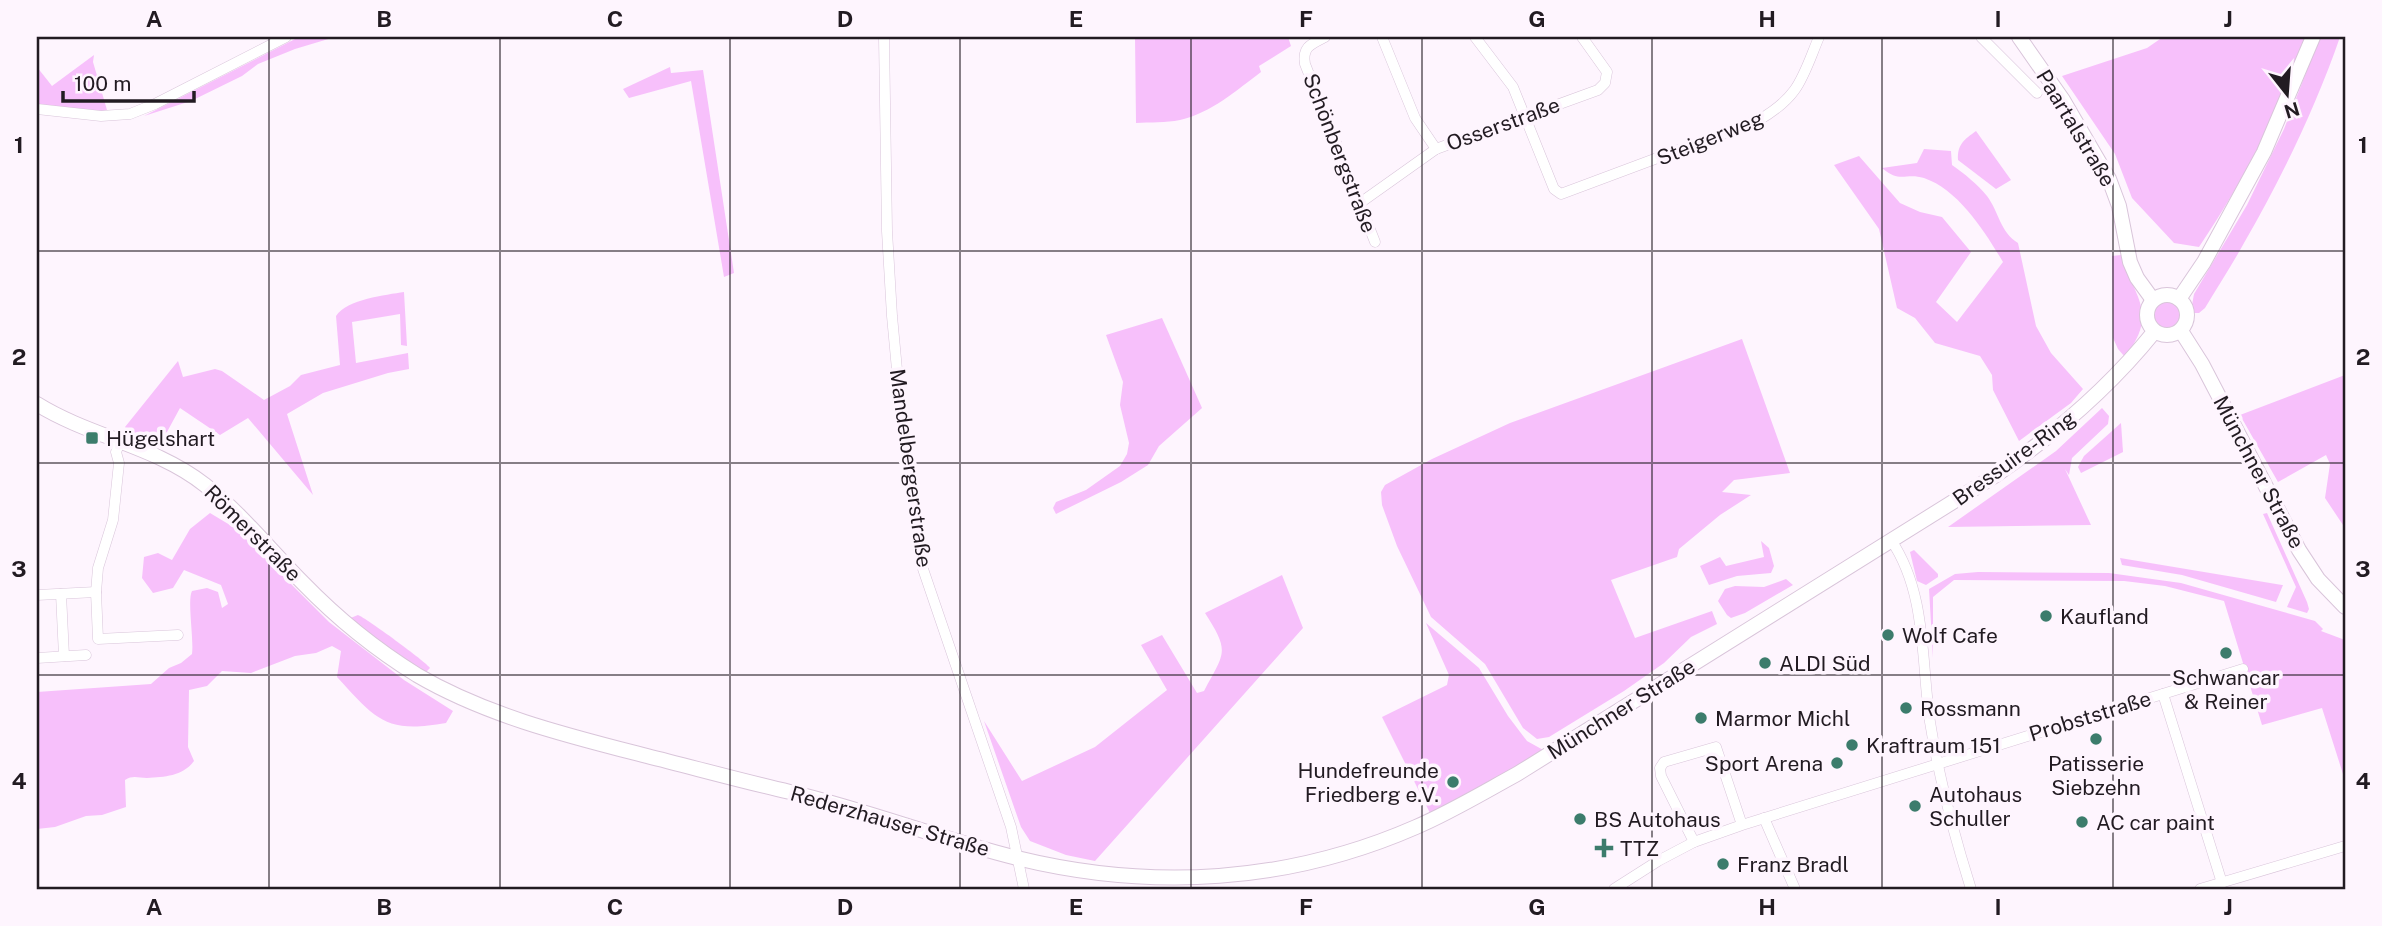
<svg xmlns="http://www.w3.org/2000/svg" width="2382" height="926" viewBox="0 0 2382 926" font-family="'Public Sans',sans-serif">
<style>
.green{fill:#f7c0fb}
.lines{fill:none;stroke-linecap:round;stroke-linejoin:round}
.minor-casing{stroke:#d9c5da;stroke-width:11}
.secondary-casing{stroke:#d9c5da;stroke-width:16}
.minor{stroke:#fff;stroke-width:10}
.secondary{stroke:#fff;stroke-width:14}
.grid{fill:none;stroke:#221b22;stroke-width:2;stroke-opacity:0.55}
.poi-dot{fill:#3c7c6c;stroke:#fef5fe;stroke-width:2.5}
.labels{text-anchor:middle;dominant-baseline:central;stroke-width:7;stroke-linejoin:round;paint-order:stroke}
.street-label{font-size:21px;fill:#221b22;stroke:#fef5fe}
.poi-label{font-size:21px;fill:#221b22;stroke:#fef5fe;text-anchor:start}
.neatline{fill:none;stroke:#221b22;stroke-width:2.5}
.grid-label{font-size:23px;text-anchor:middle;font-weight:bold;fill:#221b22}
</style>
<rect width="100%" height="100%" fill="#fef5fe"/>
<g class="green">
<path d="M299 37H335L295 49 258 64 242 76 191 101 144 116Z"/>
<path d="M1135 37H1288L1291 46 1259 66 1261 72C1237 90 1211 113 1180 120 1166 123 1150 122 1136 123Z"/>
<path d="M2163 37H2306C2292 70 2280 106 2263 138 2244 176 2223 211 2199 247L2174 243 2132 198 2115 154 2062 76 2147 48Z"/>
<path d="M2320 37H2340C2315 109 2282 177 2244 243 2232 265 2218 286 2205 308L2199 313H2194L2192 305 2194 294 2247 205 2284 129Z"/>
<path d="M94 55 93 62 107 110 100 112 37 104V67L52 86Z"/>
<path d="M670 67 671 73 703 70 734 273 724 277 691 81 629 98 623 89Z"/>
<path d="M1976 131 2011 180 1996 189 1958 160C1957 144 1965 139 1976 131Z"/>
<path d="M1924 149 1951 151 1952 165C1965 174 1977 184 1987 196 1999 212 2000 232 2018 243L2036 326 2051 353 2083 389 2071 403 2019 441 1993 390 1992 375 1980 356 1935 343 1915 318 1897 308 1879 229 1834 165 1859 156 1900 203 1920 212 1942 217 1971 252 1936 302 1957 322 2003 262C1985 232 1959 190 1924 178 1905 172 1901 184 1882 168L1917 163Z"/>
<path d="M2121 255C2135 299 2159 313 2125 357L2118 349 2113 338 2112 256Z"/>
<path d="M404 292 407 346 401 345 400 314 352 322 356 363 408 353 409 369 388 373 323 393 287 414 313 495 248 418 220 435 180 408 161 443 128 432 125 427 178 361 183 377 215 369 222 371 264 400 290 386 301 375 340 365 336 316C347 299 386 295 404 292Z"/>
<circle cx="2167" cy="316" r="15"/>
<path d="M1162 318 1202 408 1159 446 1148 465 1121 482 1056 514 1053 508 1056 502 1086 490 1120 466 1127 454 1129 443 1120 405 1123 382 1106 335Z"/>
<path d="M1742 339 1790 473 1734 480 1722 492 1751 495 1720 515 1679 549 1677 557 1611 580 1635 638 1712 611 1717 624 1691 637 1664 663 1624 691 1549 737 1537 739 1523 728 1485 664 1431 617 1397 546 1382 505 1381 492 1385 485 1432 459 1510 423Z"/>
<path d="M2345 375V528L2325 498 2330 464 2326 455 2278 482 2240 415Z"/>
<path d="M2102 408 2109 416 2108 424 2072 458 2069 475 2065 469 2091 525 1948 527 2056 451Z"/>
<path d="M2121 423 2123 452 2081 473 2078 467 2084 456Z"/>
<path d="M210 513 235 528 329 622 404 680 453 711 446 723C385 734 376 719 337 677L341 651 332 646 316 653 295 656 251 673 222 671 207 686 189 690 188 747 194 761C183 776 165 777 147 778 138 778 133 775 125 780L126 807 102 815 86 816 55 827 37 829V692L151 684 169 668 181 663 192 654C194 639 187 600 192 591L207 588 218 592 222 608 228 604 221 585 184 570 173 588 153 593 142 578 144 557 158 553 172 560 190 529Z"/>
<path d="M2267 513 2307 602 2309 609 2307 613 2287 607 2296 587 2263 514Z"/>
<path d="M1761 541 1769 548 1774 566 1771 573 1737 576 1709 585 1700 566 1720 557 1726 566 1764 557Z"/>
<path d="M1914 550 1938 574V577L1926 585 1917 581 1910 552Z"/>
<path d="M2120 558 2282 585H2283L2276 602 2182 575 2122 565Z"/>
<path d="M1978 572 2109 573 2181 583 2315 621 2323 629 2321 631 2345 640V773L2343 774 2322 708 2262 725 2224 601 2165 586 2124 581 1954 580 1933 597V658L1929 589 1955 574Z"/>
<path d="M1282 575 1303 628 1095 861 1066 855 1030 841 1021 827 984 721 1022 781 1095 747 1167 690 1141 645 1162 635 1197 693 1204 691C1225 652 1230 652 1205 613Z"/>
<path d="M1786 579 1793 585 1745 613 1731 618 1727 615 1718 601 1725 589 1735 586 1764 587Z"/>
<path d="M358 615C366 618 426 662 430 668L426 672 391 653 348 619Z"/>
<path d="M1426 623 1479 668 1508 716 1527 741 1545 751 1431 815 1382 717 1447 685 1449 675Z"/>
</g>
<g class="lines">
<defs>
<g id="minor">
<path d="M884 37 887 231 892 316 900 402 922 566 1011 827 1024 889"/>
<path d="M1325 37C1311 44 1302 47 1305 64L1375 242"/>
<path d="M1382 37 1415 118 1436 149"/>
<path d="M1475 37 1513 87 1554 189 1561 194 1759 120C1800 96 1802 78 1819 37"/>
<path d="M1981 37 2037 93"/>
<path d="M37 109 101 116 130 114 155 104 286 37"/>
<path d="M1360 203 1436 149 1598 90 1605 83 1607 72 1582 37"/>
<path d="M120 442 116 452 119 463 113 520 98 568 96 592 98 639 178 635"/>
<path d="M1891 540C1927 593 1921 661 1930 722 1939 779 1954 835 1971 889"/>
<path d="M61 594 64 656"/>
<path d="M37 595 96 592"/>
<path d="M37 658 86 655"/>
<path d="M2163 694 2222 883"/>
<path d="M1764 818 1795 889"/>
<path d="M1742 825 1716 747 1664 762 1660 768 1661 776 1694 842 1742 825 2243 669"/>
<path d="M1614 889 1658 861 1694 842"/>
<path d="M2200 889 2345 846"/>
</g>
<g id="secondary">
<path d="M2019 37 2063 100 2109 179 2119 206 2130 262 2137 278 2153 300"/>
<circle cx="2167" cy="315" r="20"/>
<path d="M2179 299 2204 262 2264 152 2313 37"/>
<path d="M2181 331 2202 364 2299 550 2318 579 2345 607"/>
<path d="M37 404C90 437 156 446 205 485 242 514 270 550 303 583 337 618 375 649 417 675 487 716 569 736 647 756 695 768 742 781 790 792 867 810 940 839 1017 858 1152 891 1288 883 1416 827 1451 812 1484 792 1517 774L1996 475C2055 434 2109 388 2154 332"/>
</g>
</defs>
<use href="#minor" class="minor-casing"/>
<use href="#secondary" class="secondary-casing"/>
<use href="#minor" class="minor"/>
<use href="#secondary" class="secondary"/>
</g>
<path class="grid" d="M269 37V889M500 37V889M730 37V889M960 37V889M1191 37V889M1422 37V889M1652 37V889M1882 37V889M2113 37V889M37 251H2345M37 463H2345M37 675H2345"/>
<g class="poi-dot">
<rect x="85" y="431" width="14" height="14" rx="3.5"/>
<circle cx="2046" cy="616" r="7"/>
<circle cx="1888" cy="635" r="7"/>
<circle cx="2226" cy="653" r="7"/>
<circle cx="1765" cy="663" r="7"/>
<circle cx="1906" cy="708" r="7"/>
<circle cx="1701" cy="718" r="7"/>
<circle cx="2096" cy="739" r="7"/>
<circle cx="1852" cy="745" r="7"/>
<circle cx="1837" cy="763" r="7"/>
<circle cx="1453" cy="782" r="7"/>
<circle cx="1915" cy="806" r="7"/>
<circle cx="1580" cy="819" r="7"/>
<circle cx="2082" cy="822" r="7"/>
<path d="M1600.5 837.5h7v7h7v7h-7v7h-7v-7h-7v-7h7z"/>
<circle cx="1723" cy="864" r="7"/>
</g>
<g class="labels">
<g class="street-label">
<text transform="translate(1503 124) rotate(-20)">Osserstraße</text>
<text transform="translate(2076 128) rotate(59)">Paartalstraße</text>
<text transform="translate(1710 138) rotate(-22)">Steigerweg</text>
<text transform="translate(1340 153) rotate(69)">Schönbergstraße</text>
<text transform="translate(2014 458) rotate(-36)">Bressuire-Ring</text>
<text transform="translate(911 468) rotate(82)">Mandelbergerstraße</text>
<text transform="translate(2259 472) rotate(62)">Münchner Straße</text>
<text transform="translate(253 533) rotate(45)">Römerstraße</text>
<text transform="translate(1621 709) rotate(-32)">Münchner Straße</text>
<text transform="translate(2090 716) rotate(-17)">Probststraße</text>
<text transform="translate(890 821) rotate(16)">Rederzhauser Straße</text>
</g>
<g class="poi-label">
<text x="106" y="438">Hügelshart</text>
<text x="2060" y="616">Kaufland</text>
<text x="1902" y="635">Wolf Cafe</text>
<text x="1779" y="663">ALDI Süd</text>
<text x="2226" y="677" text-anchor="middle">Schwancar<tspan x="2226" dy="24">&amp; Reiner</tspan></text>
<text x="1920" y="708">Rossmann</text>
<text x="1715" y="718">Marmor Michl</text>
<text x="1866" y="745">Kraftraum 151</text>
<text x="1823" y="763" text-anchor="end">Sport Arena</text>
<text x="2096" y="763" text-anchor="middle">Patisserie<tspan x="2096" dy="24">Siebzehn</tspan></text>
<text x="1439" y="770" text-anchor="end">Hundefreunde<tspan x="1439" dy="24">Friedberg e.V.</tspan></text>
<text x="1929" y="794">Autohaus<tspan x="1929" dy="24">Schuller</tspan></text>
<text x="1594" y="819">BS Autohaus</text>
<text x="2096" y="822">AC car paint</text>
<text x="1620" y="848">TTZ</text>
<text x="1737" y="864">Franz Bradl</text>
</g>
</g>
<rect width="2382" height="926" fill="none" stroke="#fef5fe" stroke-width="77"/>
<g transform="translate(2287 94) rotate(163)" stroke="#fef5fe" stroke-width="5" paint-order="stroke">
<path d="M0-5L12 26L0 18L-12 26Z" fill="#221b22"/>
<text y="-10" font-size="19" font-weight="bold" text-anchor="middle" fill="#221b22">N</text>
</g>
<path d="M63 91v10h131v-10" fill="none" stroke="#221b22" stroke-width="3.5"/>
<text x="74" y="91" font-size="21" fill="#221b22" stroke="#fef5fe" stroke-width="5" paint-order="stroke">100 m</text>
<rect x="38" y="38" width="2306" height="850" class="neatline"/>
<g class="grid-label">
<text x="154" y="27">A</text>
<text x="384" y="27">B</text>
<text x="615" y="27">C</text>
<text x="845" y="27">D</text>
<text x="1076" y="27">E</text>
<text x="1306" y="27">F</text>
<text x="1537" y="27">G</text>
<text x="1767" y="27">H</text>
<text x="1998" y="27">I</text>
<text x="2228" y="27">J</text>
<text x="19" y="153">1</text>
<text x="2363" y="153">1</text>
<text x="19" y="365">2</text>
<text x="2363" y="365">2</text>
<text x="19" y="577">3</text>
<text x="2363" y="577">3</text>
<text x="19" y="789">4</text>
<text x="2363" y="789">4</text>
<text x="154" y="915">A</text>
<text x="384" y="915">B</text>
<text x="615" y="915">C</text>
<text x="845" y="915">D</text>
<text x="1076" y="915">E</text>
<text x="1306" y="915">F</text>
<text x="1537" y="915">G</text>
<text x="1767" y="915">H</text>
<text x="1998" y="915">I</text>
<text x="2228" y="915">J</text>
</g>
</svg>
